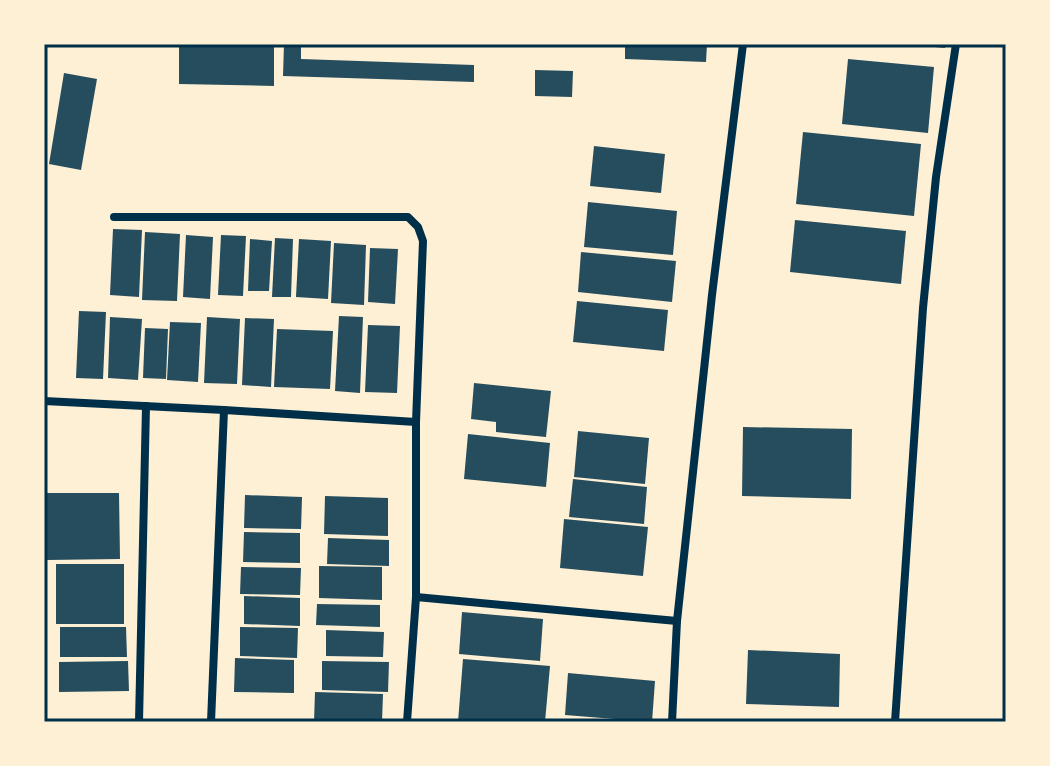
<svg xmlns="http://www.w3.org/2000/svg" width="1050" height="766" viewBox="0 0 1050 766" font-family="'Open Sans',sans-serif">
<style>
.building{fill:#264d5e}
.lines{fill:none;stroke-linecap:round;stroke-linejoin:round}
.minor{stroke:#003049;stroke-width:8}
.neatline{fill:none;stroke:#003049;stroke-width:3}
</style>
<rect width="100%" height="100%" fill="#fdf0d5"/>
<g class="building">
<path d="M179 44H274V86L179 84Z"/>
<path d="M284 44H301V59L474 65V82L283 76Z"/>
<path d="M625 44H707L706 62 625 59Z"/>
<path d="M924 44H945V48L924 46Z"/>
<path d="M848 59 934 67 928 133 842 124Z"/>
<path d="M535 70 573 71 572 97 535 96Z"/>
<path d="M64 73 97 79 81 170 49 164Z"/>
<path d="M803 132 921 144 914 216 796 204Z"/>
<path d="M594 146 665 154 661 193 590 186Z"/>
<path d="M588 202 677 211 673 255 584 247Z"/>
<path d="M795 220 906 231 901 284 790 272Z"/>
<path d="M113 229 142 230 139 297 110 295Z"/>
<path d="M145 232 180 234 177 301 142 300Z"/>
<path d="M186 235 213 237 210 299 183 297Z"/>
<path d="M221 235 246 236 243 296 218 295Z"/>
<path d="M275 238 293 239 291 297H272Z"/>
<path d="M250 239 272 241 269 291H248Z"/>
<path d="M299 239 331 241 328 299 296 297Z"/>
<path d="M334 243 366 245 364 305 331 303Z"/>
<path d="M370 248 398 249 395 304 368 302Z"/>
<path d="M581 252 676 261 672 302 578 292Z"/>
<path d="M577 301 668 310 664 351 573 342Z"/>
<path d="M79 311 106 312 103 379 76 378Z"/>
<path d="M339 316 363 317 360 393 335 391Z"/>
<path d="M110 317 142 319 138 380 108 378Z"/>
<path d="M207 317 240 319 237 384 204 383Z"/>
<path d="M245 318 274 319 271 387 242 385Z"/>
<path d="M170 322 201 323 198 382 167 380Z"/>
<path d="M368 325 400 326 397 393 365 392Z"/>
<path d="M145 328 168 329 166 379 143 378Z"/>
<path d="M277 329 333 331 330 389 274 387Z"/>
<path d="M474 383 551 391 546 437 496 432V422L471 419Z"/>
<path d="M743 427 852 429 851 499 742 496Z"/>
<path d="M578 431 649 438 645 484 574 477Z"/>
<path d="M468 434 550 443 546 487 464 479Z"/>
<path d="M573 479 647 487 644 524 569 517Z"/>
<path d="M46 493H119L120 559 47 560Z"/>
<path d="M245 495 302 497 301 529 244 528Z"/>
<path d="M325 496 388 498V536L324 534Z"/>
<path d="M564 519 648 527 643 576 560 568Z"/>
<path d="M244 532 300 533V563L243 562Z"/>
<path d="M328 538 389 540V566L327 564Z"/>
<rect x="56" y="564" width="68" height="60"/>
<path d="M319 566 382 567V600L319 598Z"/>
<path d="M241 567 301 568 300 595 240 594Z"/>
<path d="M244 596 300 598V626L244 624Z"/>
<path d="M317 604 380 605V627L316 625Z"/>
<path d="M462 612 543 619 540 661 459 654Z"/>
<path d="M60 627H126L127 657H60Z"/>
<path d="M240 627 298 628 297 658 240 656Z"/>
<path d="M326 630 384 632 383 657 326 656Z"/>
<path d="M748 650 840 654 839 707 746 704Z"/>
<path d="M235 658 294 660V693L234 692Z"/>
<path d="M463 659 550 666 545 722H458Z"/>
<path d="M128 661 129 691 59 692V662Z"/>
<path d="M322 661 389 662 388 692 322 690Z"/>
<path d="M568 673 655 681 652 722 565 715Z"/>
<path d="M315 692 383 694 382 722H314Z"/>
</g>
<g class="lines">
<g class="minor">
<path d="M114 217H408L418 227 423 241 416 422V597L407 722"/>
<path d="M44 401 224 410 416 422"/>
<path d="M416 597 677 621"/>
<path d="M139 722 146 406"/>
<path d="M211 722 224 410"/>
<path d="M672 722 677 621 712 295 743 44"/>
<path d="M895 722 923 308 936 177 956 44"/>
</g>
</g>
<rect width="1050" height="766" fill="none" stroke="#fdf0d5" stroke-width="92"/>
<rect x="46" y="46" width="958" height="674" class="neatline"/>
</svg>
